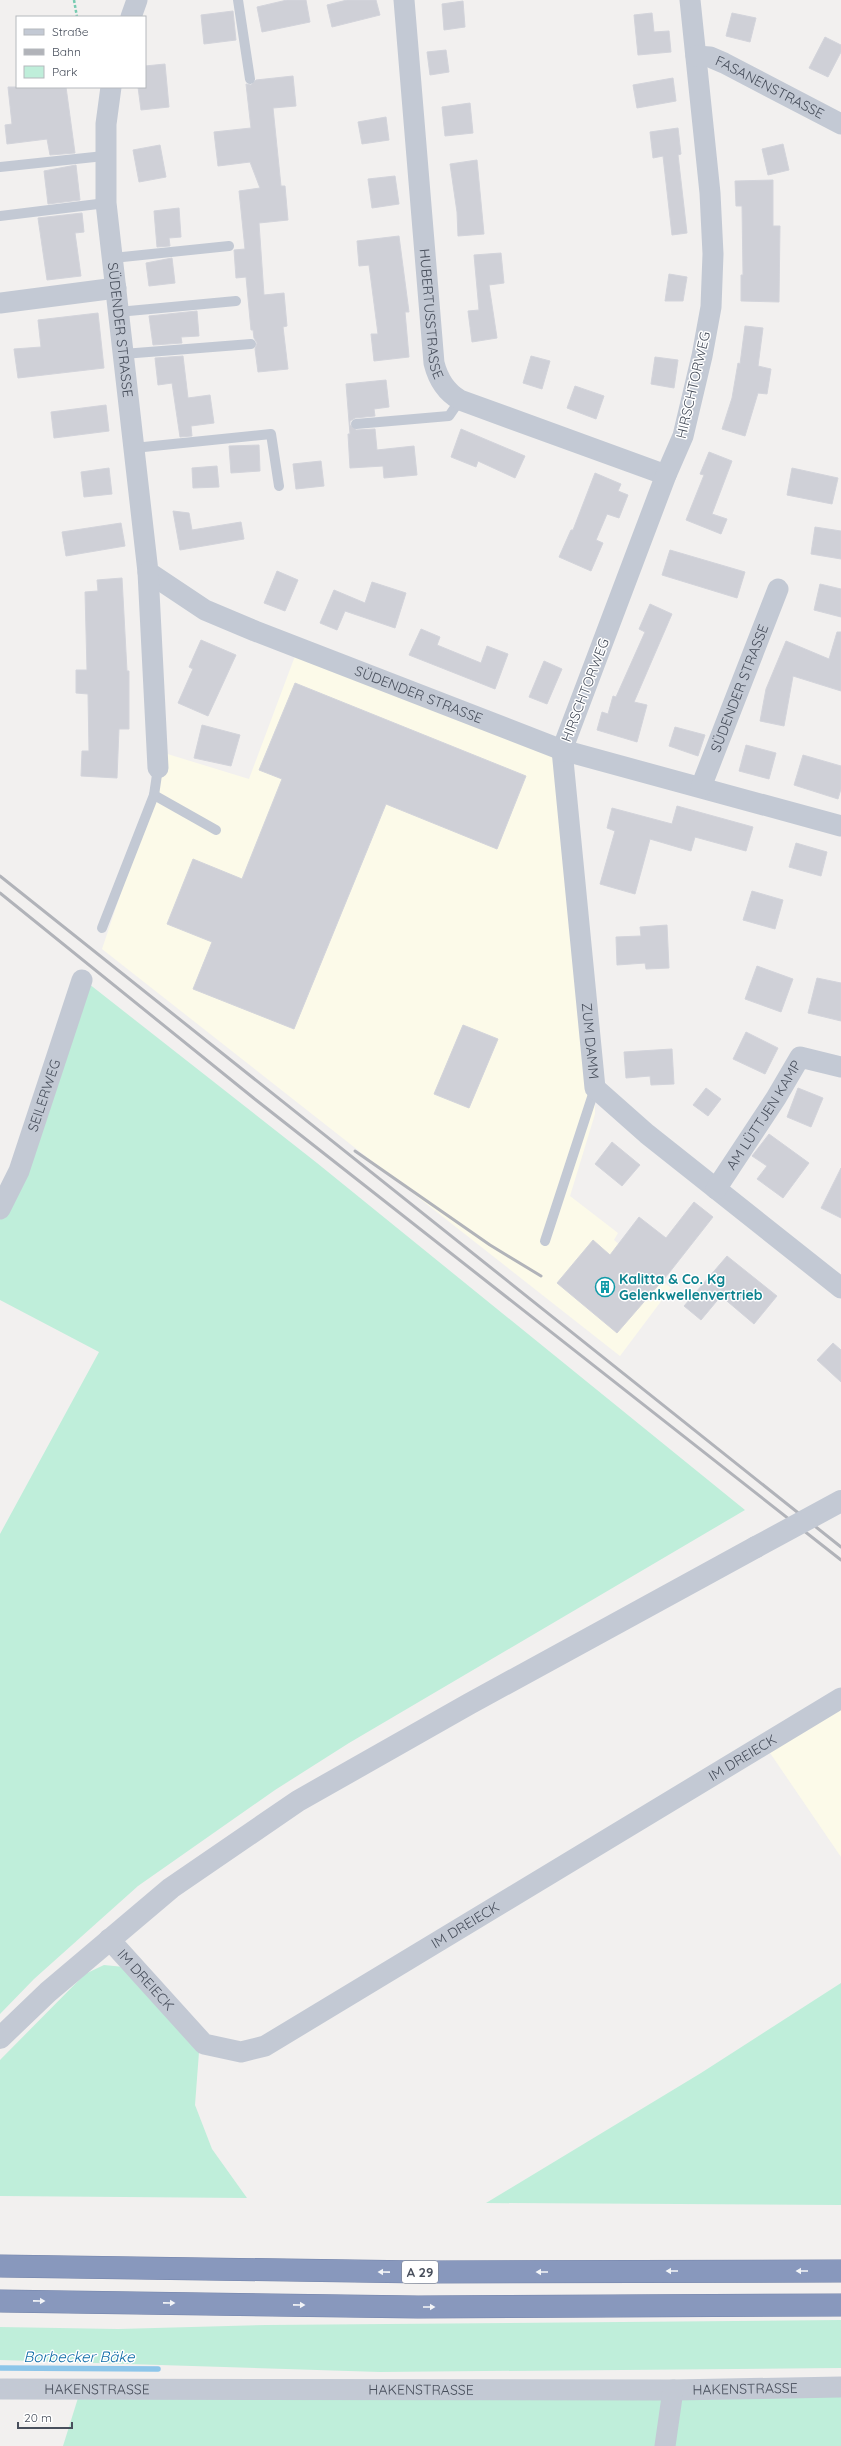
<svg xmlns="http://www.w3.org/2000/svg" width="841" height="2446" viewBox="0 0 841 2446" font-family="Quicksand,sans-serif">
<style>
.commercial{fill:#fcfae9}
.green{fill:#bfeeda}
.lines{fill:none;stroke-linecap:round;stroke-linejoin:round}
.stream{stroke:#8dc6ea;stroke-width:5.5}
.building{fill:#cfd0d7;stroke:#d3d4db}
.motorway-casing{stroke:#7383a9;stroke-width:23}
.path{stroke:#77cbb1;stroke-width:2.5;stroke-dasharray:3 2;stroke-linecap:butt}
.service{stroke:#c3c9d4;stroke-width:10}
.minor{stroke:#c3c9d4;stroke-width:21}
.tertiary{stroke:#c3c9d4;stroke-width:22}
.motorway{stroke:#8898bd;stroke-width:22}
.rail{stroke:#b1b3b9;stroke-width:3}
.tertiary-bridge{stroke:#c3c9d4;stroke-width:22}
.oneway{fill:#f3f5f8}
.labels{text-anchor:middle;dominant-baseline:central;stroke-width:3;stroke-linejoin:round;paint-order:stroke}
.shield{fill:#fff;stroke:#7f848d;stroke-width:1}
.shield-label{font-size:13px;font-weight:bold;fill:#484f5c}
.street-label{font-size:14px;fill:#484f5c;stroke:#fff}
.culture-label{font-size:14px;font-weight:bold;fill:#0d838f;stroke:#fff;text-anchor:start}
.water-label{font-size:15px;font-style:italic;fill:#0f6ca7;stroke:#fff}
</style>
<rect width="100%" height="100%" fill="#f2f0ef"/>
<g class="commercial">
<path d="M298 648 562 750 595 1088V1114L570 1196 618 1233 614 1240 671 1288 620 1356 102 949 154 795 161 752 249 779Z"/>
<path d="M841 1707V1857L768 1750Z"/>
</g>
<g class="green">
<path d="M84 980 317 1163 745 1510 349 1743 275 1790 138 1886 34 1979 0 2014V1534L99 1352 0 1300V1209Z"/>
<path d="M104 1965 124 1967 199 2052 195 2105 212 2149 247 2198 0 2196V2060L85 1974Z"/>
<path d="M841 1983V2205L486 2203 701 2073Z"/>
<path d="M841 2320V2368L380 2372 0 2360V2327L118 2329 266 2325Z"/>
<path d="M841 2387V2446H63L78 2398Z"/>
</g>
<g class="lines">
<path class="stream" d="M0 2368 158 2369"/>
</g>
<g class="building">
<path d="M287 0H306L310 22 262 32 257 7Z"/>
<path d="M347 0H376L380 15 332 27 327 5Z"/>
<path d="M463 1 465 27 444 30 442 4Z"/>
<path d="M233 11 236 40 204 44 201 15Z"/>
<path d="M652 13 654 32 669 31 671 52 638 55 634 15Z"/>
<path d="M732 13 756 18 750 42 726 36Z"/>
<path d="M825 37 841 45V52L828 77 809 68Z"/>
<path d="M446 50 449 72 430 75 427 52Z"/>
<path d="M165 64 169 107 141 110 138 87H145V66Z"/>
<path d="M293 76 296 106 273 108 281 186H285L288 220 259 223 264 295 284 293 287 326 283 327 288 369 258 372 255 349 257 343 254 338 253 330H251L246 277 236 278 234 250 245 249 239 191 260 188 250 162 218 166 214 132 251 128 246 84 251 85 256 80Z"/>
<path d="M673 78 676 101 637 108 633 85Z"/>
<path d="M8 87H66L75 153 50 155 47 139 7 144 5 125 12 124Z"/>
<path d="M470 103 473 133 445 136 442 107Z"/>
<path d="M386 117 389 140 362 144 358 122Z"/>
<path d="M678 128 681 154 678 155 687 233 672 235 663 156 653 158 650 132Z"/>
<path d="M783 144 789 170 768 175 762 149Z"/>
<path d="M160 145 166 177 139 182 133 150Z"/>
<path d="M477 160 484 234 458 236 457 212 450 164Z"/>
<path d="M76 165 80 200 48 204 44 171Z"/>
<path d="M395 176 399 204 372 208 368 179Z"/>
<path d="M773 180V226H780L779 302 741 301V275H743L742 206H736L735 181Z"/>
<path d="M179 208 181 237 169 238 170 246 157 247 154 211Z"/>
<path d="M82 213 84 232 75 233 81 276 47 280 38 218Z"/>
<path d="M399 236 409 312H405L409 357 374 361 371 334H378L369 265 359 266 357 241Z"/>
<path d="M501 253 504 283 489 285 497 338 472 342 468 311 479 310 474 255Z"/>
<path d="M172 258 175 283 149 286 146 263Z"/>
<path d="M669 274 687 277 683 301H665Z"/>
<path d="M197 311 199 336 181 337 182 343 153 345 149 316Z"/>
<path d="M98 313 104 368 18 378 14 349 41 347 38 320Z"/>
<path d="M745 326 763 328 758 366 771 369 767 394 758 393 745 436 722 429 732 398 738 363 740 364Z"/>
<path d="M183 356 188 398 210 395 214 423 191 426 192 436 180 437 172 383 158 385 155 358Z"/>
<path d="M531 356 550 361 542 389 523 383Z"/>
<path d="M655 357 678 360 674 388 651 384Z"/>
<path d="M386 380 389 407 374 409 375 416 355 418 350 421V425L356 430 375 429 377 450 414 446 417 475 384 478 383 466 350 468 348 434H350L346 384Z"/>
<path d="M575 386 604 396 596 419 567 408Z"/>
<path d="M106 405 109 431 54 438 51 412Z"/>
<path d="M461 429 525 456 515 478 478 461 476 467 451 457Z"/>
<path d="M259 445 260 471 231 473 229 446Z"/>
<path d="M709 452 732 461 712 514 727 519 721 534 686 520 704 475 700 474Z"/>
<path d="M321 461 324 486 296 489 293 464Z"/>
<path d="M217 466 219 487 193 488 192 468Z"/>
<path d="M109 468 112 494 84 497 81 472Z"/>
<path d="M792 468 838 478 832 504 787 495Z"/>
<path d="M595 473 621 484 618 491 628 495 619 518 607 514 596 540 603 543 591 571 559 557 571 530H573Z"/>
<path d="M173 511 189 513 192 530 241 522 244 539 180 550Z"/>
<path d="M121 523 125 546 66 556 62 532Z"/>
<path d="M815 527 841 531V559L811 554Z"/>
<path d="M670 550 745 572 737 598 662 575Z"/>
<path d="M277 571 298 580 285 611 264 603Z"/>
<path d="M122 578 127 671H129V729H119L117 778 81 776 82 751H89L88 694 76 693V670H87L85 592 98 591 97 580Z"/>
<path d="M372 582 406 593 395 628 345 611 337 630 320 623 334 590 365 603Z"/>
<path d="M820 584 841 589V617L814 610Z"/>
<path d="M650 604 672 614 634 702 647 705 637 742 597 730 602 712 608 714 613 696 616 697 645 632 639 629Z"/>
<path d="M421 629 440 637 437 645 481 663 487 646 508 654 495 689 409 655Z"/>
<path d="M837 632H841V691L793 676 784 726 760 721 766 689 786 641 829 659Z"/>
<path d="M201 640 236 655 208 716 178 703 193 669 189 667Z"/>
<path d="M544 661 562 669 547 704 529 697Z"/>
<path d="M295 683 526 776 497 849 386 804 294 1029 193 989 212 942 167 924 193 859 242 879 282 779 259 770Z"/>
<path d="M202 725 240 735 231 766 194 758Z"/>
<path d="M675 727 705 735 698 756 669 746Z"/>
<path d="M746 745 776 753 769 779 739 771Z"/>
<path d="M803 755 841 766V789L838 799 794 785Z"/>
<path d="M677 806 753 827 746 851 695 837 691 851 650 839 635 894 600 884 615 831 607 828 612 808 672 824Z"/>
<path d="M796 843 827 852 821 876 789 867Z"/>
<path d="M752 891 783 900 775 929 743 920Z"/>
<path d="M667 925 669 968 646 969 645 963 617 965 616 937 641 936 640 927Z"/>
<path d="M757 966 793 979 781 1012 745 999Z"/>
<path d="M817 978 841 983V1021L808 1013Z"/>
<path d="M463 1025 498 1039 469 1108 434 1094Z"/>
<path d="M746 1032 778 1048 765 1074 733 1059Z"/>
<path d="M672 1049 674 1084 651 1085 650 1076 626 1078 624 1052Z"/>
<path d="M706 1088 721 1099 708 1116 693 1105Z"/>
<path d="M798 1088 823 1098 811 1127 787 1117Z"/>
<path d="M769 1134 809 1163 783 1198 757 1179 767 1166 752 1156Z"/>
<path d="M612 1142 640 1165 622 1186 595 1164Z"/>
<path d="M841 1168V1218L821 1208Z"/>
<path d="M694 1202 713 1217 669 1273 617 1333 557 1283 593 1240 610 1255 639 1217 666 1238Z"/>
<path d="M727 1256 777 1296 754 1324 721 1296 701 1320 684 1306Z"/>
<path d="M833 1343 841 1350V1382L817 1360Z"/>
</g>
<g class="lines">
<defs>
<g id="motorway">
<path d="M0 2266 421 2272 841 2271"/>
<path d="M0 2301 418 2307 841 2305"/>
</g>
</defs>
<use href="#motorway" class="motorway-casing"/>
<path class="path" d="M74 0 77 17"/>
<g class="service">
<path d="M238 0 250 79"/>
<path d="M0 167 104 156"/>
<path d="M0 216 106 203"/>
<path d="M113 258 229 246"/>
<path d="M118 312 236 301"/>
<path d="M123 354 251 344"/>
<path d="M356 424 449 416 460 400"/>
<path d="M134 448 271 434 279 486"/>
<path d="M154 795 216 830"/>
<path d="M102 928 154 795 158 768"/>
<path d="M545 1241 595 1088"/>
</g>
<g class="minor">
<path id="s1" d="M404 0 434 363C438 379 446 392 460 400L666 475"/>
<path id="s2" d="M690 0 710 193 713 254 711 307 702 356 683 436 666 475 562 750 595 1088 647 1134 841 1288"/>
<path d="M131 17 137 0"/>
<path id="s3" d="M696 56 710 57 724 63 841 124"/>
<path id="s4" d="M111 87 106 124V203L148 572 205 610 255 631 562 750 841 826"/>
<path d="M0 303 116 288"/>
<path d="M148 572 158 768"/>
<path id="s5" d="M701 787 778 589"/>
<path id="s6" d="M716 1189 776 1098 800 1057 841 1067"/>
<path id="s7" d="M0 1209 19 1171 82 980"/>
<path id="s8" d="M109 1939 204 2044 241 2052 265 2046 841 1698"/>
<path id="s9" d="M0 2389 673 2390 841 2387"/>
<path d="M665 2446 673 2390"/>
</g>
<path class="tertiary" d="M0 2038 48 1992 171 1888 298 1801 469 1704 756 1547"/>
<use href="#motorway" class="motorway"/>
<g class="rail">
<path d="M0 876 841 1547"/>
<path d="M0 893 256 1100 841 1560"/>
<path d="M355 1151 490 1245 541 1276"/>
</g>
<path class="tertiary-bridge" d="M756 1547 841 1501"/>
</g>
<defs><path id="oneway-solid" d="M-6-.8H1V-3.2L6.5 0L1 3.2V.8H-6Z"/></defs>
<g class="oneway">
<use href="#oneway-solid" transform="translate(672 2271) rotate(180)"/>
<use href="#oneway-solid" transform="translate(802 2271) rotate(180)"/>
<use href="#oneway-solid" transform="translate(384 2272) rotate(-179)"/>
<use href="#oneway-solid" transform="translate(542 2272) rotate(180)"/>
<use href="#oneway-solid" transform="translate(39 2301) rotate(1)"/>
<use href="#oneway-solid" transform="translate(169 2303) rotate(1)"/>
<use href="#oneway-solid" transform="translate(299 2305) rotate(1)"/>
<use href="#oneway-solid" transform="translate(429 2307)"/>
</g>
<defs>
<symbol id="building-ring" viewBox="-11 -11 22 22"><circle r="9.5" fill="#fff" stroke="#0f9aa8" stroke-width="1.5"/><path d="M-4-6H4V6H1V3H-1V6H-4ZM-2.5-4.3h1.7v1.8h-1.7ZM.8-4.3h1.7v1.8H.8ZM-2.5-1h1.7V.8h-1.7ZM.8-1h1.7V.8H.8Z" fill="#0f9aa8"/></symbol>
</defs>
<g fill-rule="evenodd">
<use href="#building-ring" x="594" y="1276" width="22" height="22"/>
</g>
<g class="labels">
<rect class="shield" x="402" y="2261" width="36" height="22" rx="3"/>
<g class="shield-label">
<text x="420" y="2272">A 29</text>
</g>
<g class="street-label">
<text stroke="none"><textPath href="#s3" startOffset="81">FASANENSTRASSE</textPath></text>
<text stroke="none"><textPath href="#s1" startOffset="315">HUBERTUSSTRASSE</textPath></text>
<text stroke="none"><textPath href="#s4" startOffset="244">SÜDENDER STRASSE</textPath></text>
<text transform="translate(693 385) rotate(-77)">HIRSCHTORWEG</text>
<text stroke="none"><textPath href="#s5" startOffset="106">SÜDENDER STRASSE</textPath></text>
<text transform="translate(585 690) rotate(-69)">HIRSCHTORWEG</text>
<text stroke="none"><textPath href="#s4" startOffset="786">SÜDENDER STRASSE</textPath></text>
<text stroke="none"><textPath href="#s2" startOffset="1069">ZUM DAMM</textPath></text>
<text stroke="none"><textPath href="#s7" startOffset="122">SEILERWEG</textPath></text>
<text stroke="none"><textPath href="#s6" startOffset="88">AM LÜTTJEN KAMP</textPath></text>
<text stroke="none"><textPath href="#s8" startOffset="762">IM DREIECK</textPath></text>
<text stroke="none"><textPath href="#s8" startOffset="438">IM DREIECK</textPath></text>
<text stroke="none"><textPath href="#s8" startOffset="55">IM DREIECK</textPath></text>
<text stroke="none"><textPath href="#s9" startOffset="97">HAKENSTRASSE</textPath></text>
<text stroke="none"><textPath href="#s9" startOffset="745">HAKENSTRASSE</textPath></text>
<text stroke="none"><textPath href="#s9" startOffset="421">HAKENSTRASSE</textPath></text>
</g>
<g class="culture-label">
<text x="619" y="1279">Kalitta &amp; Co. Kg<tspan x="619" dy="16">Gelenkwellenvertrieb</tspan></text>
</g>
<g class="water-label">
<text x="79" y="2356">Borbecker Bäke</text>
</g>
</g>
<rect x="16" y="16" width="130" height="72" fill="#ffffff" stroke="#b6b9be"/>
<rect x="24" y="29" width="20" height="6" fill="#c3c9d4" stroke="#b6b9be"/>
<text x="52" y="36" font-size="12" fill="#484f5c">Straße</text>
<rect x="24" y="49" width="20" height="6" fill="#b1b3b9" stroke="#b6b9be"/>
<text x="52" y="56" font-size="12" fill="#484f5c">Bahn</text>
<rect x="24" y="66" width="20" height="12" fill="#bfeeda" stroke="#b6b9be"/>
<text x="52" y="76" font-size="12" fill="#484f5c">Park</text>
<path d="M18 2422v6h54v-6" fill="none" stroke="#484f5c" stroke-width="2"/>
<text x="24" y="2422" font-size="12" fill="#484f5c" stroke="#ffffff" stroke-width="3" paint-order="stroke">20 m</text>
</svg>
